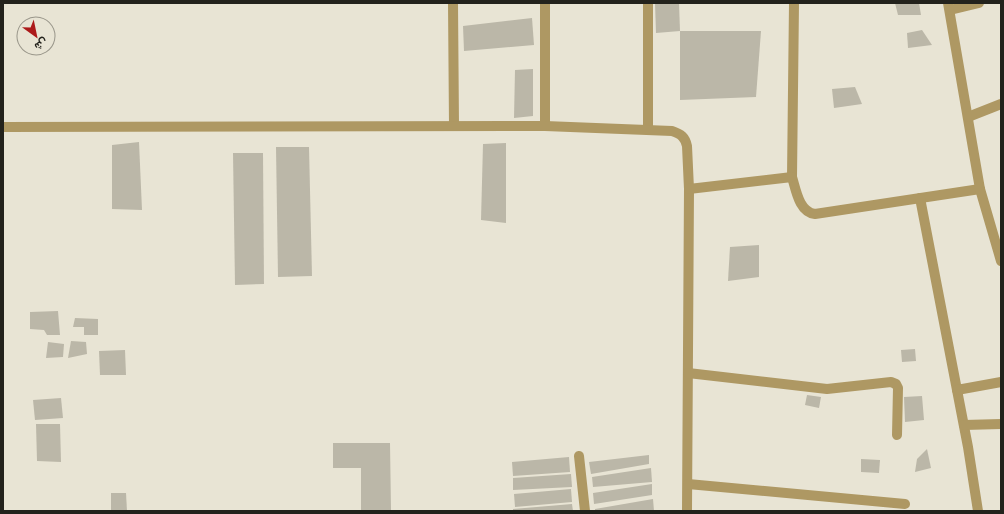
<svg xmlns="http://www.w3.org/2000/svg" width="1004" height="514" viewBox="0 0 1004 514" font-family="Helvetica,Vazirmatn,sans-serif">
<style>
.building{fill:#bbb7a8}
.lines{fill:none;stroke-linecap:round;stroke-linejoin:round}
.minor{stroke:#ae9863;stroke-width:10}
</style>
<rect width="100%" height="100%" fill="#e8e4d4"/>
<g class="building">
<path d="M655 3H679L680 31 656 33Z"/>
<path d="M895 3H919L921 15H898Z"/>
<path d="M532 18 534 45 464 51 463 26Z"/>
<path d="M922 30 932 45 908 48 907 33Z"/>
<path d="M680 31H761L756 97 680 100Z"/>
<path d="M533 69V116L514 118 515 70Z"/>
<path d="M855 87 862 104 834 108 832 89Z"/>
<path d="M139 142 142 210 112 209V145Z"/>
<path d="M506 143V223L481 220 483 144Z"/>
<path d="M276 147H309L312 276 278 277Z"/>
<path d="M233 153H263L264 284 235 285Z"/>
<path d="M759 245V277L728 281 730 247Z"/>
<path d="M58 311 60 335H47L44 330 30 329V312Z"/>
<path d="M75 318 98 319V335H84V327H73Z"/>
<path d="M71 341 86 342 87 354 68 358Z"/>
<path d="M48 342 64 344 63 357 46 358Z"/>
<path d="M915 349 916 361 902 362 901 350Z"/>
<path d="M125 350 126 375H100L99 351Z"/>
<path d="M807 395 821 397 819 408 805 405Z"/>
<path d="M922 396 924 420 905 422 904 397Z"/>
<path d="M61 398 63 418 35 420 33 400Z"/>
<path d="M36 424H60L61 462 37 461Z"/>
<path d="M333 443H390L391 511H361V468H333Z"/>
<path d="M927 449 931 468 915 472 917 459Z"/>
<path d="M649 455V464L591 474 589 462Z"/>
<path d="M569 457 570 472 513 476 512 462Z"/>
<path d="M861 459 880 460 879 473 861 472Z"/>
<path d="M651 468 652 482 593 487 592 477Z"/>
<path d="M571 474 572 487 513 490V478Z"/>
<path d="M652 484V495L594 504 593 493Z"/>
<path d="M571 489 572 502 515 507 514 494Z"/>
<path d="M111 493H126L127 511H111Z"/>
<path d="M653 499 654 511H595V509Z"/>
<path d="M572 504 573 511H513V509Z"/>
</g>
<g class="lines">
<g class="minor">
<path d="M453 3 454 126"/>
<path d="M545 3V126"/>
<path d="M648 3V130"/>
<path d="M794 3 792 177C796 190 799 212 815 214L980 189"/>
<path d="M948 3 980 189 1001 261"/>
<path d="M950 10 979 3"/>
<path d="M968 117 1001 104"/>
<path d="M3 127 545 126 672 131C681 134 685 137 687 146L689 189 687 511"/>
<path d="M689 189 792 177"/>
<path d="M920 198 968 447 978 511"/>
<path d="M688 373 827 389 891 382 896 384 898 388 897 435"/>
<path d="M957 390 1001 382"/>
<path d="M964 425 1001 424"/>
<path d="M579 456 585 511"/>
<path d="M688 484 905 504"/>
</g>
</g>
<rect width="1004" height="514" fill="none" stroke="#23221c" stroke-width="8"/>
<g transform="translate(36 36) rotate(147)"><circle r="19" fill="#e8e4d4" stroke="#99968a"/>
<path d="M0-3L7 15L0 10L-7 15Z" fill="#ac1a1a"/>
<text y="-6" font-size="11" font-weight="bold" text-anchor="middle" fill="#23221c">ش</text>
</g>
</svg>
